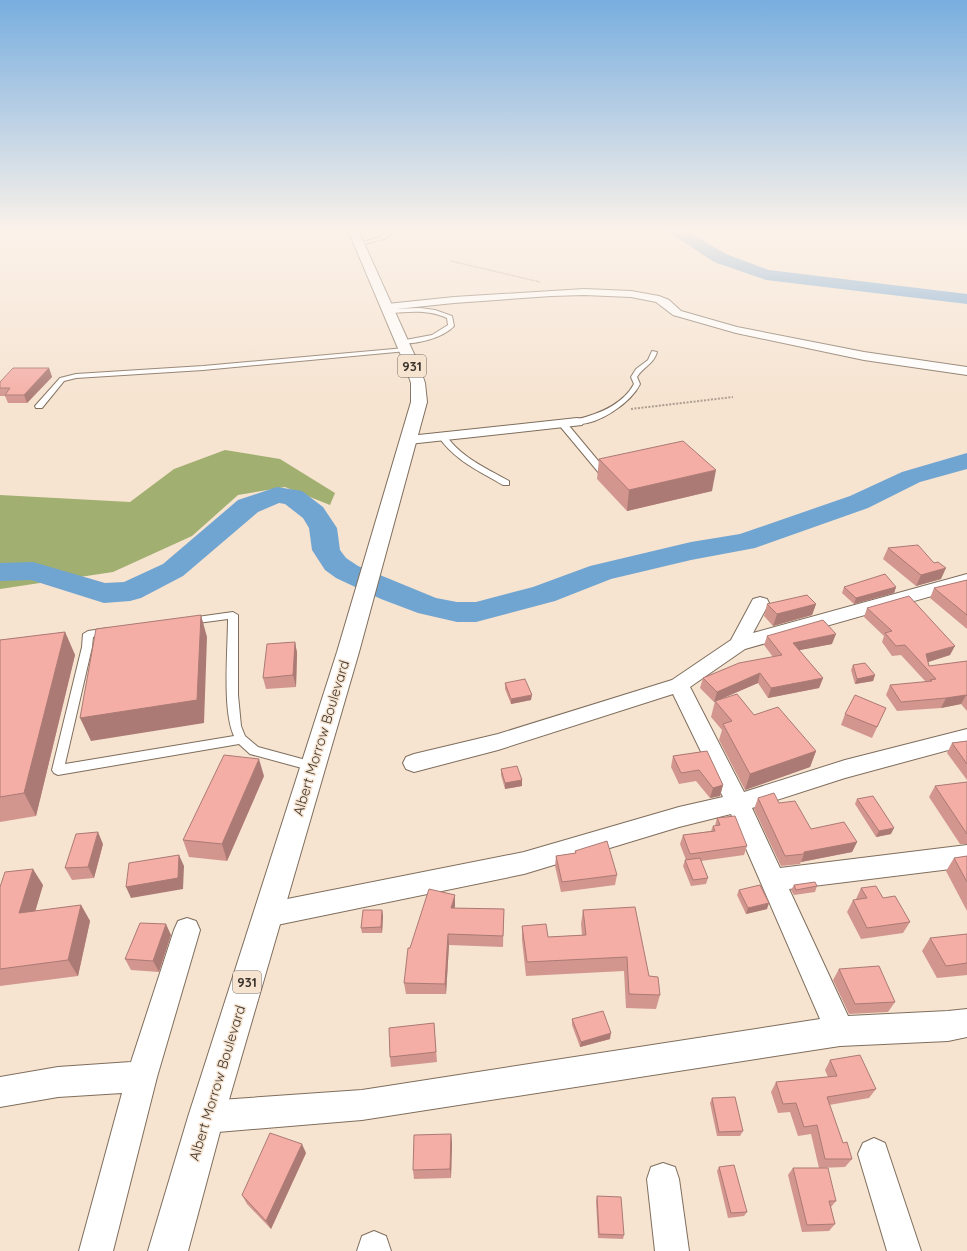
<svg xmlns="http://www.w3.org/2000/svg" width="967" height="1251" viewBox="0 0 967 1251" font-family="Quicksand,sans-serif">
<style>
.forest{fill:#a1af71}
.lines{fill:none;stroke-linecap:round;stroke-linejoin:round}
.river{fill:#71a5d1;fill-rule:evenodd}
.service-casing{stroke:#7f6e5d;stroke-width:2}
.minor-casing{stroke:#7f6e5d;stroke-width:2}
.trunk-casing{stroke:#7f6e5d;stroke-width:2}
.path-far1{stroke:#ac9d8f;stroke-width:1.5;stroke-dasharray:1.5 1;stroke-linecap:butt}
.path{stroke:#ac9d8f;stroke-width:2;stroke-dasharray:2 1.5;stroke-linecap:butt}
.service{fill:#fff;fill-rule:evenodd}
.minor{fill:#fff;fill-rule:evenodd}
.trunk{fill:#fff;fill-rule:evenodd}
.wall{fill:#d2968f}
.shaded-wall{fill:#ab7a74}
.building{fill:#f4aea6;stroke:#ab7a74}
.labels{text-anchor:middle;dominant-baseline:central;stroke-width:3;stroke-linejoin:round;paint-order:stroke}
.shield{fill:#f6e3d0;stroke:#73685d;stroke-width:1}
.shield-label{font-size:13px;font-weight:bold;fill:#3b342c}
.street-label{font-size:14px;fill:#3b342c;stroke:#f6e3d0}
</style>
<rect width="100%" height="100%" fill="#f6e3d0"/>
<path class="forest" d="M225 450 280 459 335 493 330 505 285 487 238 495 192 536 113 572 0 589V495L130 502 174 469Z"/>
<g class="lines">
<g class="river">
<path d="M667 230H686L726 254 769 270 967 294V304L766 280 714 262 670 233Z"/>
<path d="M967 453V469L920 482 868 508 755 548 691 560 611 579 555 601 476 622H457L418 613 381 599 336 578 325 570 312 550 309 528 303 518 285 504 279 503 258 512 183 576 141 598 130 601 104 603 31 580 0 581V563L33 562 105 583 124 582 163 564 238 500 277 487 302 491 323 507 337 528 340 550 346 558 358 566 436 598 457 602H476L533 587 590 566 691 542 740 534 850 496 902 472Z"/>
</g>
<defs>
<g id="service">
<path d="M391 230H397L384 239 360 245 358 244 380 237Z"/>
<path d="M420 308 435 310 452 316 454 326C443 338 415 345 400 343V341L432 335 448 325 447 318C428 309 409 312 389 313L386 311 389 309Z"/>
<path d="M405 348 407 349V351L203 370 76 378 64 381 42 408H36L35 406 60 378 76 374 203 366Z"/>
<path d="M652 351 657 352C654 364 643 367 637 377L640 384C631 403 596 427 574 424V420C596 415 622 406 634 384L631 377 636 369 648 360Z"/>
<path d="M559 421H565L605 469V473H599L559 425Z"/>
<path d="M439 434H445C460 457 486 468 509 481V485H503C479 471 454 460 438 436Z"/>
<path d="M233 612 238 615V695L241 726 245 736 258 747 317 763 319 766 317 769 313 771 250 754 239 744 58 775 54 773 52 770 82 647 83 634 88 631 109 628 114 631 109 634 93 637 92 647 65 764 234 736C222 711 228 649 228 619L190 624 185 621 190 618Z"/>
</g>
<g id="minor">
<path d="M584 289 631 291 659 296 669 300 681 311 737 327 864 352 967 367V375L864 360 736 333 673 315 656 302 631 297 584 295 551 296 454 303 387 310 381 307 387 304 454 297Z"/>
<path d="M577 418 582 419 584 422 582 425 409 444 404 443 402 440 404 437 409 436Z"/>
<path d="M967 574V586L745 649 690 687 744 792 845 760 967 729V745L845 778 752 808 780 868 967 845V867L789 889 848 1016 948 1011 967 1009V1037L948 1041 840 1046 362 1120 206 1133 195 1128 190 1117 195 1106 206 1101 362 1090 820 1019 731 814 679 827 524 874 267 927 258 923 254 915 258 907 267 903 524 852 679 807 723 797 673 694 498 750 414 772 406 769 403 763 406 757 414 754 498 734 672 680 731 640 753 599 760 597 767 599 769 603 753 633Z"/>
<path d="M187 918 196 921 200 930 157 1077 113 1251H79L122 1093 58 1097 0 1107V1077L58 1067 131 1062 174 930 178 921Z"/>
<path d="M874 1138 885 1143 921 1251H887L858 1154 863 1143Z"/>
<path d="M663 1163 675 1167 679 1179 689 1251H655L647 1179 651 1167Z"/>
<path d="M374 1231 386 1236 391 1251H357L362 1236Z"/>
</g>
<path id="trunk" d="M348 230H358L419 365 425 383 427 402 359 652 224 1117 188 1251H148L188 1117 337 652 411 402V383L405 365Z"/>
</defs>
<use href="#service" class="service-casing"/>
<use href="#minor" class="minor-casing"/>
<use href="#trunk" class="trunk-casing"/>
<path class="path-far1" d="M451 261 540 282"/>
<path class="path" d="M631 409 733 397"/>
<use href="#service" class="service"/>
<use href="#minor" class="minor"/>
<use href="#trunk" class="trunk"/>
</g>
<g class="wall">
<path d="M49 368 52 377 27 403H8L5 396H0V382Z"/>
<path d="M599 459 712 491 627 511 597 479Z"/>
<path d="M888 548 934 563 941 579 916 586 883 559Z"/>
<path d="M967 580V629L930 598 934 588Z"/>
<path d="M844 587H896L894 593 854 604 842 593Z"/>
<path d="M767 604H816L812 615 773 626 764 616Z"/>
<path d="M867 608 950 655 928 662 929 666 967 661V711L961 704 941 708 897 711 886 695 890 685 926 682 901 655 892 656 882 642 884 636 864 617Z"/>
<path d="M65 632 75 655 36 816 0 822V640Z"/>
<path d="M767 636 832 644 799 650 823 678 819 688 768 698 758 683 721 699 754 715 816 751 810 767 745 790 719 740 722 730 711 717 715 701 714 702 700 688 703 678 773 657 764 645Z"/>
<path d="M295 642 297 653 296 687 266 689 263 678Z"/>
<path d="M853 665 875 675 873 681 855 684 851 670Z"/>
<path d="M505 683 531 700 511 704 505 689Z"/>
<path d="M886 708 872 738 841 725 845 714Z"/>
<path d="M967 741V780L947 753 952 743Z"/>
<path d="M707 751 723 785 720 796 710 798 696 781 679 784 671 767 673 756Z"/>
<path d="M501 769 522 780V786L505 789 501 775Z"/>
<path d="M264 776 227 861 189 857 183 840Z"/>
<path d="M967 782V844H960L929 797 935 786Z"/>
<path d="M758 798 779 803 811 829 857 842 852 852 801 862 800 864 781 866 754 809Z"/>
<path d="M857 799 891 834 876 837 855 804Z"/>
<path d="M717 818 747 846 744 855 701 861 708 878 706 884 691 886 683 866 685 860H686L680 844 683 835 711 831 713 826H715Z"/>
<path d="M103 844 94 878 72 880 65 868Z"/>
<path d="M575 851 617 875 615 885 561 892 555 866 556 856 575 853Z"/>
<path d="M967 856V911L946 871 954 858Z"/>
<path d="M43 885 35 911 81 905 90 921 78 976 0 986V887Z"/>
<path d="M794 885 817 886 815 892 794 895 791 890Z"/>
<path d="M861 888 883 898 910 922 903 933 861 939 847 912 853 900H856V899Z"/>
<path d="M739 890 767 909 746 914 737 895Z"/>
<path d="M455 906V908L504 909 503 947 449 945 446 994H406L404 983 410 948Z"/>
<path d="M382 910 383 916 382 933H362L361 928Z"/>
<path d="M583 910 649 976 660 995 656 1009 626 1008 624 971 526 976 522 940V926L548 937 582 935 581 924Z"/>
<path d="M967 934V975L937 978 922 951 930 938Z"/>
<path d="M171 935 159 972 131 970 125 959Z"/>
<path d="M839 969 895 1002 888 1012 849 1014 833 980Z"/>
<path d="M572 1019 610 1039 580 1047 572 1025Z"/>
<path d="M434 1023 437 1062 391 1067 390 1057Z"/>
<path d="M830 1060 876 1089 869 1098 829 1105 843 1143 852 1159 845 1167 819 1168 811 1134 798 1136 790 1112 778 1113 771 1092 776 1082 828 1077 825 1070Z"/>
<path d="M712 1098 743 1131 740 1136H717L710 1103Z"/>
<path d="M451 1134 452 1144 451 1178 414 1179 413 1170Z"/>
<path d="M306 1153 271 1229 247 1204 242 1195Z"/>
<path d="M719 1167 747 1212 744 1216 728 1218 717 1171Z"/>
<path d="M793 1168 836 1201 831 1207 835 1224 829 1231 802 1232 788 1175Z"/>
<path d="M597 1196 624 1235 623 1239 598 1238 596 1201Z"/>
</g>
<g class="shaded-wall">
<path d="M49 368 52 377 27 403 24 395Z"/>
<path d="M716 470 712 491 627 511 629 490Z"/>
<path d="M946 568 941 579 916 586 921 575Z"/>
<path d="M896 587 894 593 854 604 856 598Z"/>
<path d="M816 604 812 615 773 626 777 614Z"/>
<path d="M201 615 207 637 204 723 91 741 80 718Z"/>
<path d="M65 632 75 655 36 816 24 793Z"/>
<path d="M836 634 832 644 790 652 793 643Z"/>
<path d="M295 642 297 653 296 687 293 675Z"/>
<path d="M955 646 950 655 922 664 926 654Z"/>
<path d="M760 673 758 683 714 702 717 692Z"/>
<path d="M875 675 873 681 855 684 857 679Z"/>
<path d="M823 678 819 688 768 698 771 688Z"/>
<path d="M532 695 531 700 511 704V699Z"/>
<path d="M966 695 961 704 941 708 946 698Z"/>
<path d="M816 751 810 767 745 790 750 774Z"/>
<path d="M259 759 264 776 227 861 222 844Z"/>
<path d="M522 780V786L505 789V783Z"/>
<path d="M723 785 720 796 710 798 713 788Z"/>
<path d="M894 828 891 834 876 837 879 831Z"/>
<path d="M98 832 103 844 94 878 88 867Z"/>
<path d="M857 842 852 852 801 862 804 854V852Z"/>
<path d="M179 855 184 866 183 889 131 898 126 887Z"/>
<path d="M33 869 43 885 30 929 19 913Z"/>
<path d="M455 895V906L451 919V908Z"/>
<path d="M769 903 767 909 746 914 748 908Z"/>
<path d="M81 905 90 921 78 976 68 960Z"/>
<path d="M382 910 383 916 382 933 381 927Z"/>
<path d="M166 924 171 935 159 972 153 961Z"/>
<path d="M448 934 449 945 446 994 445 984Z"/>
<path d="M611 1033 610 1039 580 1047 581 1042Z"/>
<path d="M451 1134 452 1144 451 1178 450 1169Z"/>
<path d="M302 1144 306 1153 271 1229 266 1221Z"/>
</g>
<g class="building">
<path d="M13 368H49L24 395H5L10 388H0V382Z"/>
<path d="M683 441 716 470 629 490 599 459Z"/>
<path d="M918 545 934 563 938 562 946 568 921 575 888 548Z"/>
<path d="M885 574 896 587 856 598 844 587Z"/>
<path d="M967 580V615L934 588Z"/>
<path d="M807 595 816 604 777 614 767 604Z"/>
<path d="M909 596 955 646 926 654 929 666 967 661V696L966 695 946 698 901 702 890 685 932 681 930 680 936 679 905 645 896 646 885 633 892 631 867 608Z"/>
<path d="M201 615 197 700 80 718 96 629Z"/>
<path d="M823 620 836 634 793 643 823 678 771 688 760 673 717 692 703 678 739 663 782 655 767 636Z"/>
<path d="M65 632 24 793 0 797V640Z"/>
<path d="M295 642 293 675 263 678 267 644Z"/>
<path d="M865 663 875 675 857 679 853 665Z"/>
<path d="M525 679 532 695 511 699 505 683Z"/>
<path d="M737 694 754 715 778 707 816 751 750 774 723 724 732 721 715 701Z"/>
<path d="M855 695 886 708 877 727 845 714Z"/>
<path d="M967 741V764L952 743Z"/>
<path d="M707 751 723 785 713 788 699 770 681 773 673 756Z"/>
<path d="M224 755 259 759 222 844 183 840Z"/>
<path d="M517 766 522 780 505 783 501 769Z"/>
<path d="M967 782V834L935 786Z"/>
<path d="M774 793 779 803 795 801 811 829 844 822 857 842 804 852V854L785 856 758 798Z"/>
<path d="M873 796 894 828 879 831 857 799Z"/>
<path d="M735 816 747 846 690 854 683 835 715 831 713 826 720 825 717 818Z"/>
<path d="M98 832 88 867 65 868 76 834Z"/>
<path d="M607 841 617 875 562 882 556 856 576 853 575 851Z"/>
<path d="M179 855 178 878 126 887 129 863Z"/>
<path d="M967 856V882L954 858Z"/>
<path d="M700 858 708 878 693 880 685 860Z"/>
<path d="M33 869 19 913 81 905 68 960 0 969V887L5 872Z"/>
<path d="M815 882 817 886 796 890 794 885Z"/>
<path d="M760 885 769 903 748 908 739 890Z"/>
<path d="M876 886 883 898 895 896 910 922 867 928 853 900 867 898 861 888Z"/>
<path d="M429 889 455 895 451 908 504 909 503 936 448 934 445 984 404 983 408 948H410Z"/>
<path d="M635 907 649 976 658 977 660 995 629 994 627 957 527 962 522 926 546 924 548 937 586 935 583 910Z"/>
<path d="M363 910H382L381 927 361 928Z"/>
<path d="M140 923 166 924 153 961 125 959Z"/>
<path d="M967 934V963L946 966 930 938Z"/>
<path d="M879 966 895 1002 855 1004 839 969Z"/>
<path d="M603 1011 611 1033 581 1042 572 1019Z"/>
<path d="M434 1023 436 1052 390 1057 389 1028Z"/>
<path d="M860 1055 876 1089 827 1097 843 1143 847 1142 852 1159H825L817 1125 804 1127 796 1103 783 1104 776 1082 837 1076 830 1060Z"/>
<path d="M735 1097 743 1131 719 1132 712 1098Z"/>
<path d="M270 1133 302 1144 266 1221 242 1195Z"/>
<path d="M451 1134 450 1169 413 1170 414 1135Z"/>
<path d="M734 1165 747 1212 731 1213 719 1167Z"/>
<path d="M793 1168H828L836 1201H829L835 1224 807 1225Z"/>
<path d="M597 1196 621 1197 624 1235 599 1234Z"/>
</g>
<linearGradient id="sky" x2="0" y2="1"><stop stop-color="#78aedf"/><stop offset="0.57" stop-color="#fbf2ea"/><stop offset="1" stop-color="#fbf2ea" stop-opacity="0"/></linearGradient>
<rect width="967" height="405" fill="url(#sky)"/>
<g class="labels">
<g class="shield">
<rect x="398" y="355" width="28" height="22" rx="3"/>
<rect x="233" y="971" width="28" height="22" rx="3"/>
</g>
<g class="shield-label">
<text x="412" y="366">931</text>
<text x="247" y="982">931</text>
</g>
<g class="street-label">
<text transform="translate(321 738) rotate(-73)">Albert Morrow Boulevard</text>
<text transform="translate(217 1083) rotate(-73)">Albert Morrow Boulevard</text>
</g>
</g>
</svg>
